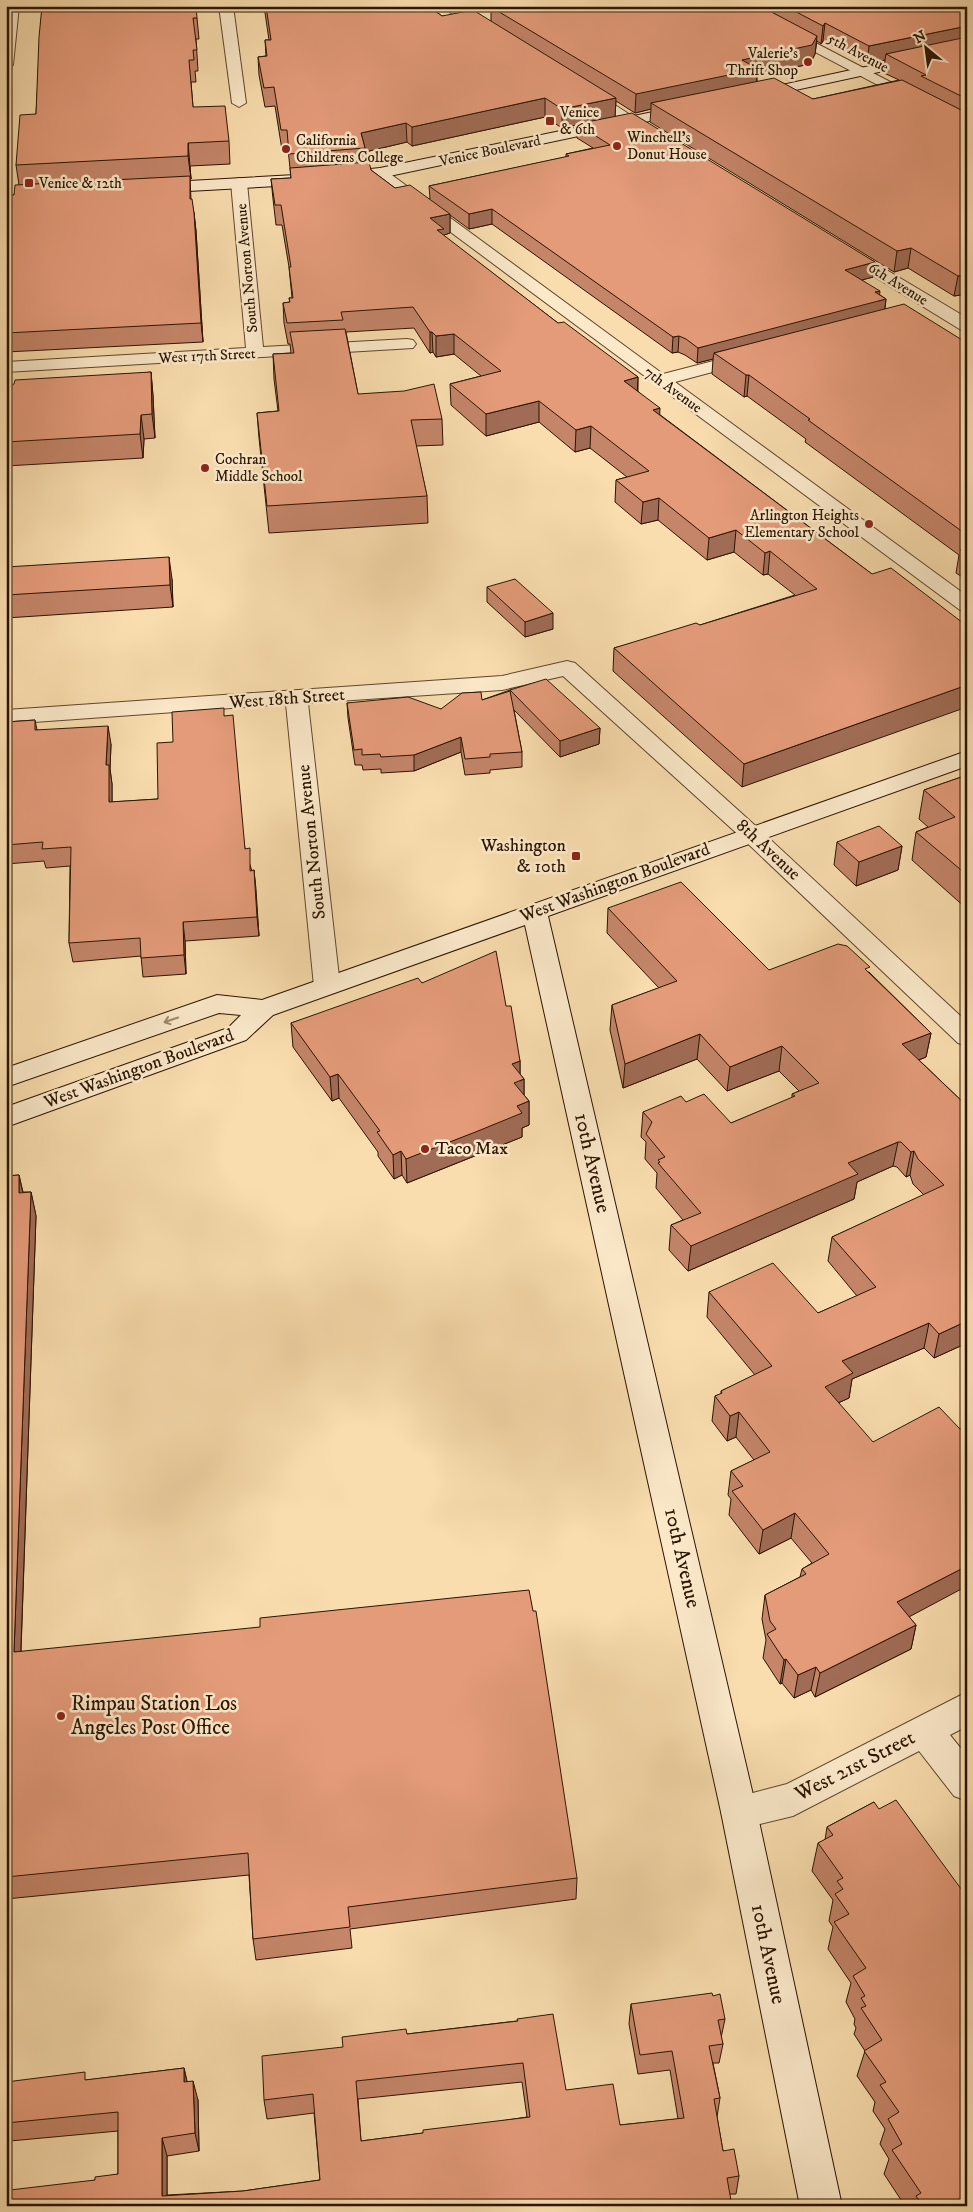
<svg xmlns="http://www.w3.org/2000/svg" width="973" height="2212" viewBox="0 0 973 2212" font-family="'IM FELL DW Pica',serif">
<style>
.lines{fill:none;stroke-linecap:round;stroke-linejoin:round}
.street-casing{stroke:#5e462c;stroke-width:2}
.secondary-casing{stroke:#2b1401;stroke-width:2}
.street{fill:#fbe9ca;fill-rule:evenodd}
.secondary{fill:#fbe9ca;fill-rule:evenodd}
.wall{fill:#c48569;stroke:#2b1401;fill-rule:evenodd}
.shaded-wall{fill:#a06c55;stroke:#2b1401}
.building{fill:#e49b7a;stroke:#2b1401;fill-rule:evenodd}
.oneway{stroke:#9d8970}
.poi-dot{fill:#8f2418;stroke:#fbe9ca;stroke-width:2}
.labels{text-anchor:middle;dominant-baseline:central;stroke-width:5;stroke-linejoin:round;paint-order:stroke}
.far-poi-label{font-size:15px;fill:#2b1401;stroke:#fbe9ca;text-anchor:start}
.far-street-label{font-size:15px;fill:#2b1401;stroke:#fbe9ca}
.street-label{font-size:18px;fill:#2b1401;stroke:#fbe9ca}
.poi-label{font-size:18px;fill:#2b1401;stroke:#fbe9ca;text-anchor:end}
.near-street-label{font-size:21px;fill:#2b1401;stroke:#fbe9ca}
.near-poi-label{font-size:21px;fill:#2b1401;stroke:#fbe9ca;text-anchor:start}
</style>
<rect width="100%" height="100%" fill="#f9ddae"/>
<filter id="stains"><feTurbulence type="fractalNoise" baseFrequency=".004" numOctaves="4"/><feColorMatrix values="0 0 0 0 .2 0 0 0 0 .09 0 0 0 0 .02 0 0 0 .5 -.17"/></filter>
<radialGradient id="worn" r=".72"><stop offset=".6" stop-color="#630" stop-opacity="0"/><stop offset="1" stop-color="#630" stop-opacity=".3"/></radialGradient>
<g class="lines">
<defs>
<g id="street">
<path d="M6 6H19L13 65 6 69Z"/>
<path d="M219 6H233L246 103 239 107 232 103Z"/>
<path d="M441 6H457L495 32 493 35H483Z"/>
<path d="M728 6H745L967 122V132Z"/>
<path d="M584 87 589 88 661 135 659 138H649L579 94 577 91Z"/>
<path d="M380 168 385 170 663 374 748 352 754 353 757 357 754 361 675 382 967 596V612L960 610 375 176 372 173 375 170Z"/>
<path d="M239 178 244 180 247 183 263 347 407 339 413 340 416 344 413 348 6 372V362L246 348 231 183 234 180Z"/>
<path d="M842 245 848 247 967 318V331L961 330 836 253 834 250 836 247Z"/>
<path d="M567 661 575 663 759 829 967 1022V1046L958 1043 743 839 563 676 502 690 308 703 340 986 336 992 327 994 318 992 314 986 286 704 6 724V710L502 676Z"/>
<path d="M967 1692V1726L950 1735 967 1756V1801L954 1796 919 1751 793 1816 739 1829 726 1824 721 1812 726 1800 787 1784Z"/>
</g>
<g id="secondary">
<path d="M967 45V53L754 99 747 95 754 91Z"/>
<path d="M687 105 692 106 694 109 692 112 380 178 332 183 153 193 147 191 145 188 147 185 153 183 332 173 380 168Z"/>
<path d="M967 751V766L548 916 757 1812 842 2206H800L721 1812 525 925 273 1015 246 1040 6 1127V1107L228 1028 241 1015 219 1013 6 1087V1068L217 995 262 1000Z"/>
</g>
</defs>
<use href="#street" class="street-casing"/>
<use href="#secondary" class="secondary-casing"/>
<use href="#street" class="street"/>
<use href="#secondary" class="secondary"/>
</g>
<g class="wall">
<path d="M42 6 197 18 199 39H196L198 71H195L196 82H191L193 107 229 141 230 164 190 166 191 179H190L191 199 194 213 196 231 203 342 6 352V195H14L19 185 16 165 36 114Z"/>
<path d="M264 6H428L442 16 491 21V7L493 6H967V294L954 296 908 268 894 272 650 122 651 109 635 113 616 101 615 116 875 262 873 277 862 280 880 295 886 299 885 309 967 343V580L956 573 959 555 805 442 806 439 747 396 744 397 712 374 713 359 697 363 685 355 678 352 672 353 492 224 469 229 450 215V233L444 235V236L558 323 638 377V391L659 414 872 574 742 787 613 671 614 648 700 625 795 595 768 574 763 575 734 552 707 560 658 520 641 524 615 502 616 480 627 477 590 448 575 452 539 422 486 436 451 405 450 384 481 376 454 354 436 357 433 352 430 353 414 328 346 332 358 394 442 419 443 445 416 446 427 496 428 523 269 533 259 438 257 413 278 411 274 379 273 354 291 353 290 344H288L284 323 283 303 290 302 289 298H292L289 267 282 225H276L273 199 271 179 291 178 288 149 282 150 275 106 265 107 259 75 258 57 266 56 265 40H269ZM817 41 821 44 823 41 867 64 885 60 884 73 899 80 813 99 757 81V75L810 64 815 54ZM545 117 562 128 577 125V138L593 148 566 154V157L429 186 430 199 395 188 371 170 365 162V152L407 142 412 146Z"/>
<path d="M151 372 153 396 155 438 144 439 143 458 6 466V388Z"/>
<path d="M6 567 172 579 173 607 6 618Z"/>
<path d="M487 587 553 629 525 637 487 602Z"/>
<path d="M510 690 600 728 599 744 560 757 514 710 522 752V767L490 770V773L465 775 461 752 414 771 381 773V769L363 770 362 765H355L348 718 347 703 441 709 482 700Z"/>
<path d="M225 716 245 849 252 871 254 870 259 936 185 941 186 974 143 977 141 956 73 962 69 943 70 866 46 868 44 861 6 864V722L35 720 37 730 111 744 110 769 112 784V802L158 799 173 742Z"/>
<path d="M967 775V909L912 860 916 832 928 827 919 819 924 790Z"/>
<path d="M837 842 902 846 898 870 856 886 834 865Z"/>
<path d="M608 908 769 970 869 972 931 1033 926 1057 919 1060 967 1106V1343L934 1358 924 1348 852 1379 849 1398 838 1403 909 1617 916 1625 911 1649 815 1697 811 1690 794 1698 782 1683 780 1684 763 1658 766 1640 762 1619 765 1595 800 1577 802 1569 812 1563 791 1538 759 1554 729 1515 731 1499 728 1495 731 1471 754 1460 736 1437 727 1441 712 1421 715 1396 721 1394V1391L755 1375 707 1317 709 1292 818 1313 857 1296 828 1261 832 1237 924 1195 913 1184 910 1175 906 1177 897 1167 893 1166 857 1182 854 1199 688 1271 669 1250 671 1225 683 1220 656 1188 657 1173 645 1159 646 1142 641 1137 643 1112 686 1102 731 1123 792 1098V1094L799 1091 779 1071 727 1091 697 1059 623 1088 610 1030 612 1005 659 988 607 933Z"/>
<path d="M422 983 506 1006 520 1061V1074L524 1079V1095L529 1101V1125L522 1128V1137L407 1183 402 1175 394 1179 378 1156V1152L339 1098 332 1101 293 1047 291 1023Z"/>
<path d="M19 1175 23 1192H31L36 1216 21 1651 577 1878 576 1899 350 1929 352 1948 256 1960 253 1939 249 1875 6 1899V1176Z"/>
<path d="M874 1802 967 2206H905L884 2174 889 2159 880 2144 885 2129 873 2111 875 2102 857 2076 865 2051 854 2034 856 2028 854 2024 855 2019 846 2002 851 1983 828 1949 833 1927 829 1921 833 1900 812 1871 818 1843 825 1840 827 1827Z"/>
<path d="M631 2004 725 2019 721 2038 723 2044 719 2063H713L720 2098 717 2117 723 2151 739 2176 736 2194 6 2206 95 2180 118 2174V2131L10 2141 6 2131V2082L87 2080 184 2068 187 2081 198 2100 199 2151 167 2156V2195L243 2191 320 2180 314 2113 267 2119 264 2100 343 2047 407 2034 517 2021 566 2090 620 2125 678 2119 670 2070 638 2074 629 2024ZM522 2082 527 2117 423 2133 361 2141 358 2099Z"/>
</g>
<g class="shaded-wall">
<path d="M825 23 823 41 821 44 823 26Z"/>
<path d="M967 26V44L886 54 885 60 867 64 869 46Z"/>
<path d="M817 36 815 54 810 64 757 75 756 87 651 103V109L635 113 636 94Z"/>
<path d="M545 98V117L412 146V127Z"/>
<path d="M616 98 615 117 562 128V109Z"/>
<path d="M406 123 407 142 365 152V148L361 133Z"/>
<path d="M188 143 190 166 191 179 188 156Z"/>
<path d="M492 209V224L469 229V214Z"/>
<path d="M194 213 196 231 203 342 201 323Z"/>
<path d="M450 214V233L444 235V249L430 218Z"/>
<path d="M911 248 908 268 894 272 897 251Z"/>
<path d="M875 262 873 277 843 285 845 270Z"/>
<path d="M967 274V294L954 296 958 276Z"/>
<path d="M880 291 879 301 886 299 884 314 714 353 713 359 697 363 698 348Z"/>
<path d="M430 332H432L433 352 430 353Z"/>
<path d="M454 334V354L436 357V336Z"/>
<path d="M679 336 678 352 672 353 673 337Z"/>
<path d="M151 372 153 396 155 438 152 414Z"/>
<path d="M746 375H749L747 396 744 397Z"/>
<path d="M638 377 637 398 624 381Z"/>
<path d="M539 401V422L486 436V414Z"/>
<path d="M660 408 659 429 653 410Z"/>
<path d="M141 415 144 439 143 458 140 434Z"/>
<path d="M591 426 590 448 575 452 576 430Z"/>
<path d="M659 498 658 520 641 524 643 502Z"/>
<path d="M736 530 734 552 707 560 709 538Z"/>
<path d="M770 551 768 574 763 575 765 553Z"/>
<path d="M169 557 172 579 173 607 170 585Z"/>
<path d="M553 613V629L525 637V622Z"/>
<path d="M967 685V707L742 787 744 764Z"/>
<path d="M108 726 111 744 110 769 112 784V821L109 802 106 765Z"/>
<path d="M600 728 599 744 560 757V741Z"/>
<path d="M461 737V752L414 771V755Z"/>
<path d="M902 846 898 870 856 886 859 862Z"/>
<path d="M254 870 256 889 259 936 257 917Z"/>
<path d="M183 922 185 941 186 974 184 955Z"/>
<path d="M931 1033 926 1057 898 1068 902 1044Z"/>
<path d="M700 1034 697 1059 623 1088 625 1064Z"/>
<path d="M782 1046 779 1071 727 1091 730 1067Z"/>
<path d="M520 1061V1081L524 1079V1103L514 1107 512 1064Z"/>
<path d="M338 1074 339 1098 332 1101 330 1077Z"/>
<path d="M529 1101V1125L522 1128V1137L407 1183 406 1159 517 1106Z"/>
<path d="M898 1142 893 1166 857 1182 854 1199 688 1271 691 1246 848 1163Z"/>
<path d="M401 1151 402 1175 394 1179 393 1155Z"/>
<path d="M914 1151 910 1175 906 1177 911 1152Z"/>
<path d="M19 1175 24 1199 19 1193Z"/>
<path d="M31 1192 36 1216 20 1675 14 1652Z"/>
<path d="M967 1321V1343L934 1358 939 1334Z"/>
<path d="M929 1323 924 1348 852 1379 849 1398 820 1411 825 1387 842 1361Z"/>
<path d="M739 1412 736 1437 727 1441 730 1416Z"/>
<path d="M795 1513 791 1538 759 1554 763 1530Z"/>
<path d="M967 1566V1586L892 1626 897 1602Z"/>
<path d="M916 1625 911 1649 815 1697 820 1673Z"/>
<path d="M786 1659 782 1683 780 1684 784 1660Z"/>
<path d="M816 1667 811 1690 794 1698 798 1675Z"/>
<path d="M184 2068 188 2087 184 2082Z"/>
<path d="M193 2081 198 2100 199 2151 195 2133Z"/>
<path d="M162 2138 167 2156V2206L162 2196Z"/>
</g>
<g class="building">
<path d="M42 6H196L197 18H193L197 50H193L194 60H189L193 107 225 106 229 141 188 143V156L16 165 20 115 36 114 39 37Z"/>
<path d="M266 6H428L442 16 473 10 616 98 562 109 545 98 412 127 406 123 361 133 365 148 289 154 287 130H281L274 87 264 88 258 57 267 56 265 40H271Z"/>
<path d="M493 6H760L817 36 812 45 742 60 758 69 636 94 491 7Z"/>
<path d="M785 6H967V26L869 46 825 23 823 26Z"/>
<path d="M967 37V99L921 76 926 75 886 54Z"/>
<path d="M774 78 813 99 902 80 967 113V274L958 276 911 248 897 251 651 103Z"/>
<path d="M632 113 875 262 845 270 880 291 875 292 886 299 698 348 686 339 679 336 673 337 492 209 469 214 429 186 569 156 566 154 610 145 577 124Z"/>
<path d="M369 162 371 170 395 188 410 185 450 214 430 218 444 229 437 230 558 323 564 322 638 377 624 381 660 408 653 410 872 574 891 568 967 626V685L744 764 614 648 696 623 700 625 817 589 770 551 765 553 736 530 709 538 659 498 643 502 616 480 649 471 591 426 576 430 539 401 486 414 450 384 501 371 454 334 436 336 432 332H430L413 307 341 312 343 320 287 323 283 303 290 302 289 298H293L289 267H291L281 205H275L271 179 291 178 290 168Z"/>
<path d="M190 176V199H192L194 213 201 323 6 333V195H14L15 185Z"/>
<path d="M904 304 967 343V535L808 420 810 419 749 375H746L714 353Z"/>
<path d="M345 329 358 394 404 391 434 384 442 419 411 420 427 496 267 506 257 413 279 411 273 354 294 353 290 332Z"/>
<path d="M151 372 152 414 141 415 140 434 6 442V388L14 384 15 380Z"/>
<path d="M967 548V555L960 550Z"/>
<path d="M169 557 170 585 6 595V567Z"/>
<path d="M515 579 553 613 525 622 487 587Z"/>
<path d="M546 679 600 728 560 741 510 690Z"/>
<path d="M510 691 522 752 490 754V757L465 759 461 737 414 755 381 757 380 754 362 755V749L354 750 347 703 408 697 441 709 462 693 481 692 482 700Z"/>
<path d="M224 708V716L233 715 245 849 250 848V871L254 870 257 917 183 922 184 955 141 958 140 938 69 943 71 847 42 849 43 842 6 845V722L35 720V730L108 726 106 765H109V802L158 799 157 743 173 742 172 712Z"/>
<path d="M967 775V875L916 832 955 817 924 790Z"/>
<path d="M879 826 902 846 859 862 837 842Z"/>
<path d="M681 882 769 970 838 944 847 946 870 967 865 969 931 1033 902 1044 967 1106V1321L939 1334 929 1323 842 1361 853 1373 825 1387 873 1442 939 1407 960 1429 967 1426V1566L897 1602 916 1625 820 1673 816 1667 798 1675 786 1659 784 1660 767 1634 776 1629 770 1621 765 1595 806 1574 802 1569 829 1554 795 1513 763 1530 732 1491 743 1486 731 1471 770 1452 739 1412 730 1416 715 1396 722 1393 721 1391 772 1366 709 1292 773 1263 818 1313 876 1287 832 1237 944 1185 918 1159 914 1151 911 1152 901 1142H898L848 1163 858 1174 691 1246 671 1225 701 1213 658 1163 660 1162 658 1160 665 1157 646 1134 652 1122 643 1112 681 1096 686 1102 704 1094 731 1123 795 1096 792 1094 819 1083 782 1046 730 1067 700 1034 625 1064 612 1005 677 981 608 908Z"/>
<path d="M496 951 506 1006H511L520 1061 512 1064 524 1079 514 1083 529 1101 517 1106 522 1113 478 1131 406 1159 401 1151 393 1155 377 1132 380 1131 338 1074 330 1077 291 1023 418 978 422 983Z"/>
<path d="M19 1175V1193L31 1192 14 1652 260 1627V1618L529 1590 533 1611H536L577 1878 348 1907 350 1927 253 1939 248 1853 6 1877V1176Z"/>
<path d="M896 1800 967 1897V2206H923L916 2196 921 2193 892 2150 902 2144 888 2119 899 2112 880 2085 886 2082 864 2051 882 2040 861 2008 866 2006 861 1998 865 1996 853 1976 866 1968 834 1922 849 1914 835 1894 843 1889 837 1881 843 1878 818 1843 833 1835 827 1827 874 1802 879 1809Z"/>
<path d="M712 1993 713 1996 720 1994 725 2019 718 2020 723 2044 709 2046 720 2098 714 2099 723 2151 734 2149 739 2176 727 2178 732 2206H6V2193L10 2192V2190L95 2180V2177L118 2174V2112L6 2123V2082L85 2072V2080L184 2068V2082L193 2081 195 2133 162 2138V2196L243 2191 320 2180 313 2094 264 2100 262 2056 343 2047 342 2037 406 2029 407 2034 518 2021 517 2019 553 2014 566 2090 613 2084 620 2125 684 2118 672 2051 640 2055 631 2004ZM523 2063 530 2117 423 2130V2133L361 2141 356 2081Z"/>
</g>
<defs><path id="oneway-shaft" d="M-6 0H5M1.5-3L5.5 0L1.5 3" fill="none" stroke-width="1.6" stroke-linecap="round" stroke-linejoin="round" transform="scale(1.25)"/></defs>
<use class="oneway" href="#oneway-shaft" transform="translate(171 1020) rotate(161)"/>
<g class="poi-dot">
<circle cx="808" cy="62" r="5"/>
<rect x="545" y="116" width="10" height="10" rx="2.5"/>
<circle cx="617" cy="146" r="5"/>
<circle cx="286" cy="149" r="5"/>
<rect x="24" y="178" width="10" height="10" rx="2.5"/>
<circle cx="205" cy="468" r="5"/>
<circle cx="869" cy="524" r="5"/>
<rect x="571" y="851" width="10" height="10" rx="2.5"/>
<circle cx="425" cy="1149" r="5"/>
<circle cx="61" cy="1716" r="5"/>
</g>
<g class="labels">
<g class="far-poi-label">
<text x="798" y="53" text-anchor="end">Valerie's<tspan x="798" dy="17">Thrift Shop</tspan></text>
<text x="560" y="112">Venice<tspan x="560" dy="17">&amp; 6th</tspan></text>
<text x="627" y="137">Winchell's<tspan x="627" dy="17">Donut House</tspan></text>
<text x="296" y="140">California<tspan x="296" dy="17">Childrens College</tspan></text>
<text x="39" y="183">Venice &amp; 12th</text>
<text x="215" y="459">Cochran<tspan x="215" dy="17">Middle School</tspan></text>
<text x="859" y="515" text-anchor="end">Arlington Heights<tspan x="859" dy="17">Elementary School</tspan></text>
</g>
<g class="far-street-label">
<text transform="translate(858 53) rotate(28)">5th Avenue</text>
<text transform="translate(490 151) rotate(-12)">Venice Boulevard</text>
<text transform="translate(247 268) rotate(-95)">South Norton Avenue</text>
<text transform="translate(898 284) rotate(32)">6th Avenue</text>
<text transform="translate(207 356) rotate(-3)">West 17th Street</text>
<text transform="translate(673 390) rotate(36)">7th Avenue</text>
</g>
<g class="street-label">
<text transform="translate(287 699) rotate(-4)">West 18th Street</text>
<text transform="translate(312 842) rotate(-96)">South Norton Avenue</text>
<text transform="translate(768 850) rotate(43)">8th Avenue</text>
<text transform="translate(615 883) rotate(-20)">West Washington Boulevard</text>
<text transform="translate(139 1069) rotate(-20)">West Washington Boulevard</text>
</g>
<g class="poi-label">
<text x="566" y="846">Washington<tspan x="566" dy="21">&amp; 10th</tspan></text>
<text x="435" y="1149" text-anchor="start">Taco Max</text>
</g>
<g class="near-street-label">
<text transform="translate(592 1163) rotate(77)">10th Avenue</text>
<text transform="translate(682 1558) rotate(77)">10th Avenue</text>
<text transform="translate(855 1766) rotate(-27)">West 21st Street</text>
<text transform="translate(768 1954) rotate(78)">10th Avenue</text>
</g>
<g class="near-poi-label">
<text x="71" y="1704">Rimpau Station Los<tspan x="71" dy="24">Angeles Post Office</tspan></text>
</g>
</g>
<rect width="973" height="2212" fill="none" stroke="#f9ddae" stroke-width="25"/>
<rect x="8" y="8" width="958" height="2197" fill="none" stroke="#2b1401" stroke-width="2.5"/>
<rect x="12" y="12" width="948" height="2187" fill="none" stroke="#2b1401"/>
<g transform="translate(926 48) rotate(331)" stroke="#fbe9ca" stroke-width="4" paint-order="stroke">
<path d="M0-4L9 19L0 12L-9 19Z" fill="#2b1401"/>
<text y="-8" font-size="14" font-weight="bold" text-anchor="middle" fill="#2b1401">N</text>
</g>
<rect width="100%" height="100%" filter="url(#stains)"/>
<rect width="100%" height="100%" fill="url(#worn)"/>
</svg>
